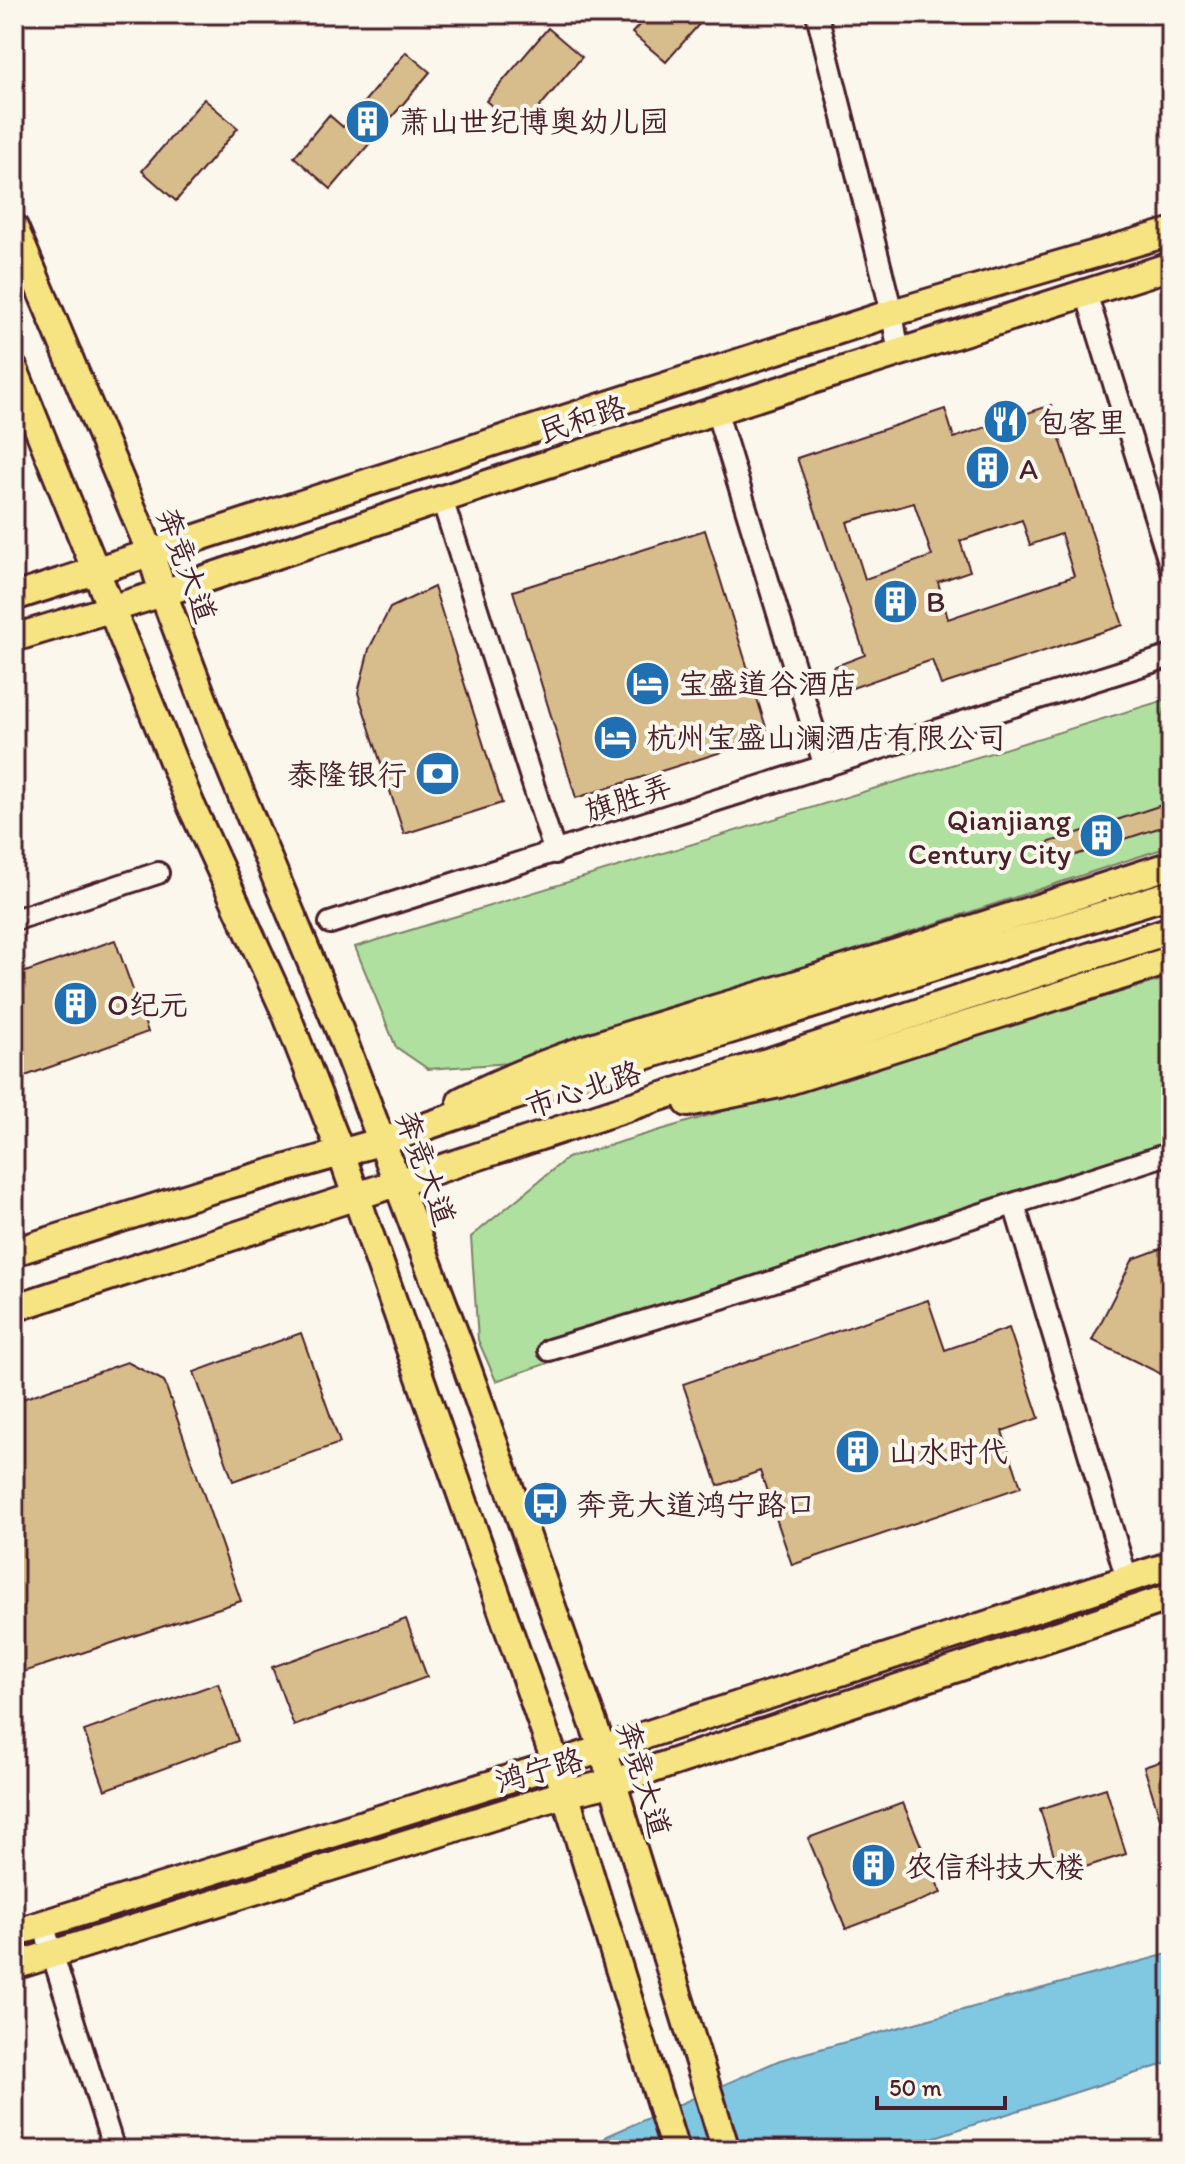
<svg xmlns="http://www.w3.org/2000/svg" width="1185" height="2164" viewBox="0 0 1185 2164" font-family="Itim,'LXGW WenKai TC',sans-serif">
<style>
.green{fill:#afe0a0;stroke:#7c8066;stroke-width:2}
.water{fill:#80c8e1;stroke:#6a8498;stroke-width:2}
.building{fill:#d7bc8c;stroke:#4a1f2b;stroke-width:2;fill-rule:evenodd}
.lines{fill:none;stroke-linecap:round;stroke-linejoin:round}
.minor-casing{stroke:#4a1f2b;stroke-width:26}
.major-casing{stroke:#4a1f2b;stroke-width:32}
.minor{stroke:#fbf7ec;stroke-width:20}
.major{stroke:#f6e381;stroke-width:26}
.labels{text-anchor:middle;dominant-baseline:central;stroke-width:8;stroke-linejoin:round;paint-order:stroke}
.poi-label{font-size:30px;fill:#4a1f2b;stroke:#fbf7ec;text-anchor:start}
.street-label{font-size:30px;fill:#4a1f2b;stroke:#fbf7ec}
</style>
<rect width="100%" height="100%" fill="#fbf7ec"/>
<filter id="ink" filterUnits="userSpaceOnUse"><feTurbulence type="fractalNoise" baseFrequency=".0125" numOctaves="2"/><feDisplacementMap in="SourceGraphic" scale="16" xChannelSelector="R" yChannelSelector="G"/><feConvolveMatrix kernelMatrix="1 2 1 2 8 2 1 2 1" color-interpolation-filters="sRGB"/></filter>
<g filter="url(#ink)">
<g class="green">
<path d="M1171 698V846L511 1063 428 1069 396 1047 355 947Z"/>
<path d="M1171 977V1147L496 1381 478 1340 471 1237 567 1158Z"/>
</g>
<path class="water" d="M1171 1953V2062L894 2150H594L607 2136 780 2060Z"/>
<g class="building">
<path d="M649 14H708L666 62 632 33Z"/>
<path d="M548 28 582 57 520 130 486 101Z"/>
<path d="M406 52 430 72 331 189 294 157 329 115 343 127Z"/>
<path d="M204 99 238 128 176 201 142 171Z"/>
<path d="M1051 405 1058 433 1123 625 941 685 932 660 841 692 833 667 865 655 797 458 945 409 954 438ZM914 503 932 556 865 579 847 522ZM1022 520 1030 545 1061 534 1074 576 948 619 938 582 970 571 960 541Z"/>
<path d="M705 530 769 737 576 798 513 591Z"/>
<path d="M434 587 502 803 404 834 358 693 369 649 390 608Z"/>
<path d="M1171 802V824L1048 864 1041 845Z"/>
<path d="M115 940 148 1032 14 1080V976Z"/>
<path d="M1171 1245V1379L1092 1340 1133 1259Z"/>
<path d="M928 1300 945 1350 1009 1328 1039 1418 1002 1431 1021 1487 792 1565 760 1471 718 1486 683 1384Z"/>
<path d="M301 1333 340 1443 233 1481 194 1372Z"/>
<path d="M127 1362 164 1381 241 1601 14 1675V1402Z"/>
<path d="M406 1619 427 1677 294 1726 272 1667Z"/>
<path d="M218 1683 238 1741 105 1790 84 1731Z"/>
<path d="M1171 1758V1843L1168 1844 1144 1767Z"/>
<path d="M1106 1788 1126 1854 1060 1875 1040 1809Z"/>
<path d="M903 1803 941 1893 846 1929 808 1838Z"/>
</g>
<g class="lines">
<defs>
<g id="minor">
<path d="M817 14 892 313 899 354"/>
<path d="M1086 293 1171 568"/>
<path d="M716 410 825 767"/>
<path d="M442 499 555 853"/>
<path d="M14 920 158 873"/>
<path d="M330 923 1171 656"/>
<path d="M1014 1204 1127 1579"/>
<path d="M549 1350 728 1296 1171 1153"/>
<path d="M43 1924 114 2150"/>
</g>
<g id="major">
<path d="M14 227 150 551 163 593 219 741 339 1029 459 1345 602 1748 726 2150"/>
<path d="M14 369 190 803 285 1011 341 1153 556 1764 675 2150"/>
<path d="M14 597 892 313 1171 232"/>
<path d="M14 638 163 593 523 472 1171 266"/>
<path d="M461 1101C558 1051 667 1024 771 992 905 951 1038 908 1171 865"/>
<path d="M688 1103 779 1084 1171 960"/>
<path d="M14 1252 210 1190 383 1141 515 1096 1171 894"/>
<path d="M14 1308 1171 930"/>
<path d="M14 1933 556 1764 1171 1565"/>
<path d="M14 1966 564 1794 611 1783 1171 1597"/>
</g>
</defs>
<use href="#minor" class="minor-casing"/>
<use href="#major" class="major-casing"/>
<use href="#minor" class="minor"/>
<use href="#major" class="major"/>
</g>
</g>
<defs>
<symbol id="building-disc" viewBox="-11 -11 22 22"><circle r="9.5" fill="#1f6fb2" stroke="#fbf7ec"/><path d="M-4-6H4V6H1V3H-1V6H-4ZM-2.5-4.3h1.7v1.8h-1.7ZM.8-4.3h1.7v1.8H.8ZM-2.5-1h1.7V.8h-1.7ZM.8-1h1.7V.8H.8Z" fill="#fff"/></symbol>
<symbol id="restaurant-disc" viewBox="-11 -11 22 22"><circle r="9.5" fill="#1f6fb2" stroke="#fbf7ec"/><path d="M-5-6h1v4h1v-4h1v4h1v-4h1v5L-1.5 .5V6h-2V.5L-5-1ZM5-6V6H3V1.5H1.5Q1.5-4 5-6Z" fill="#fff"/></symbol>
<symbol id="hotel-disc" viewBox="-11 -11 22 22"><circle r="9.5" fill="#1f6fb2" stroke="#fbf7ec"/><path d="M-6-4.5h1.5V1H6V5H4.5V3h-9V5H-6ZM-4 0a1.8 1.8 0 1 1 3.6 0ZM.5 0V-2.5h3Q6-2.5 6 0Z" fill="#fff"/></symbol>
<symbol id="bank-disc" viewBox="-11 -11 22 22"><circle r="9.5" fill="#1f6fb2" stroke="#fbf7ec"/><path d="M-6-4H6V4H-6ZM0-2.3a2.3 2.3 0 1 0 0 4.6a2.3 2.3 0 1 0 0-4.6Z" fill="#fff"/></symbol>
<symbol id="bus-disc" viewBox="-11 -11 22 22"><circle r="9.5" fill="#1f6fb2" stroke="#fbf7ec"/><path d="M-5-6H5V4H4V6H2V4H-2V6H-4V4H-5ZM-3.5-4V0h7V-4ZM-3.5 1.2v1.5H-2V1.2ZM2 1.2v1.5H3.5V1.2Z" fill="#fff"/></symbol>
</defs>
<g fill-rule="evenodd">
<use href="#building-disc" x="342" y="96" width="51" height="51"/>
<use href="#restaurant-disc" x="980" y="396" width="51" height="51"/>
<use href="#building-disc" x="962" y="442" width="51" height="51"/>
<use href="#building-disc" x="870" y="576" width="51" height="51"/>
<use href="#hotel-disc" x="622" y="658" width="51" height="51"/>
<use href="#hotel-disc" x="590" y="712" width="51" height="51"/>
<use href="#bank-disc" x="412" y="748" width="51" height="51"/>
<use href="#building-disc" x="1076" y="810" width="51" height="51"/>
<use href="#building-disc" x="50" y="978" width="51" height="51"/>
<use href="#building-disc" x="832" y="1426" width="51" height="51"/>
<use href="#bus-disc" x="520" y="1478" width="51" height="51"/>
<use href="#building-disc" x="848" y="1840" width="51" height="51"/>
</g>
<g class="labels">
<g class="poi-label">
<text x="399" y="121">萧山世纪博奥幼儿园</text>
<text x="1037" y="422">包客里</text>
<text x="1019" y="468">A</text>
<text x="926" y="601">B</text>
<text x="678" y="683">宝盛道谷酒店</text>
<text x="646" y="737">杭州宝盛山澜酒店有限公司</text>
<text x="407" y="774" text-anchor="end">泰隆银行</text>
<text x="1071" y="819" text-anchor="end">Qianjiang<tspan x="1071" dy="34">Century City</tspan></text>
<text x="107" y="1004">O纪元</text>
<text x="888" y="1451">山水时代</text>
<text x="576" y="1504">奔竞大道鸿宁路口</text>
<text x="905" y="1866">农信科技大楼</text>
</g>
<g class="street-label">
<text transform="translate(582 419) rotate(-18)">民和路</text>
<text transform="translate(187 565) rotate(70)">奔竞大道</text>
<text transform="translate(628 798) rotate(-18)">旗胜弄</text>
<text transform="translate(583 1089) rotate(-18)">市心北路</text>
<text transform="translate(426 1168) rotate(70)">奔竞大道</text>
<text transform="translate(539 1770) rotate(-16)">鸿宁路</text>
<text transform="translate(644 1779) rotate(73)">奔竞大道</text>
</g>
</g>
<rect width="1185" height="2164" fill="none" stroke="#fbf7ec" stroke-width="48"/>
<rect x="24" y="24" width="1137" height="2116" fill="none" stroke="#4a1f2b" stroke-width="3" filter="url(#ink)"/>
<path d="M877 2096v12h128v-12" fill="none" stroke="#4a1f2b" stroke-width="4"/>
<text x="889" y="2096" font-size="24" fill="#4a1f2b" stroke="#fbf7ec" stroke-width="6" paint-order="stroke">50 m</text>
</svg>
